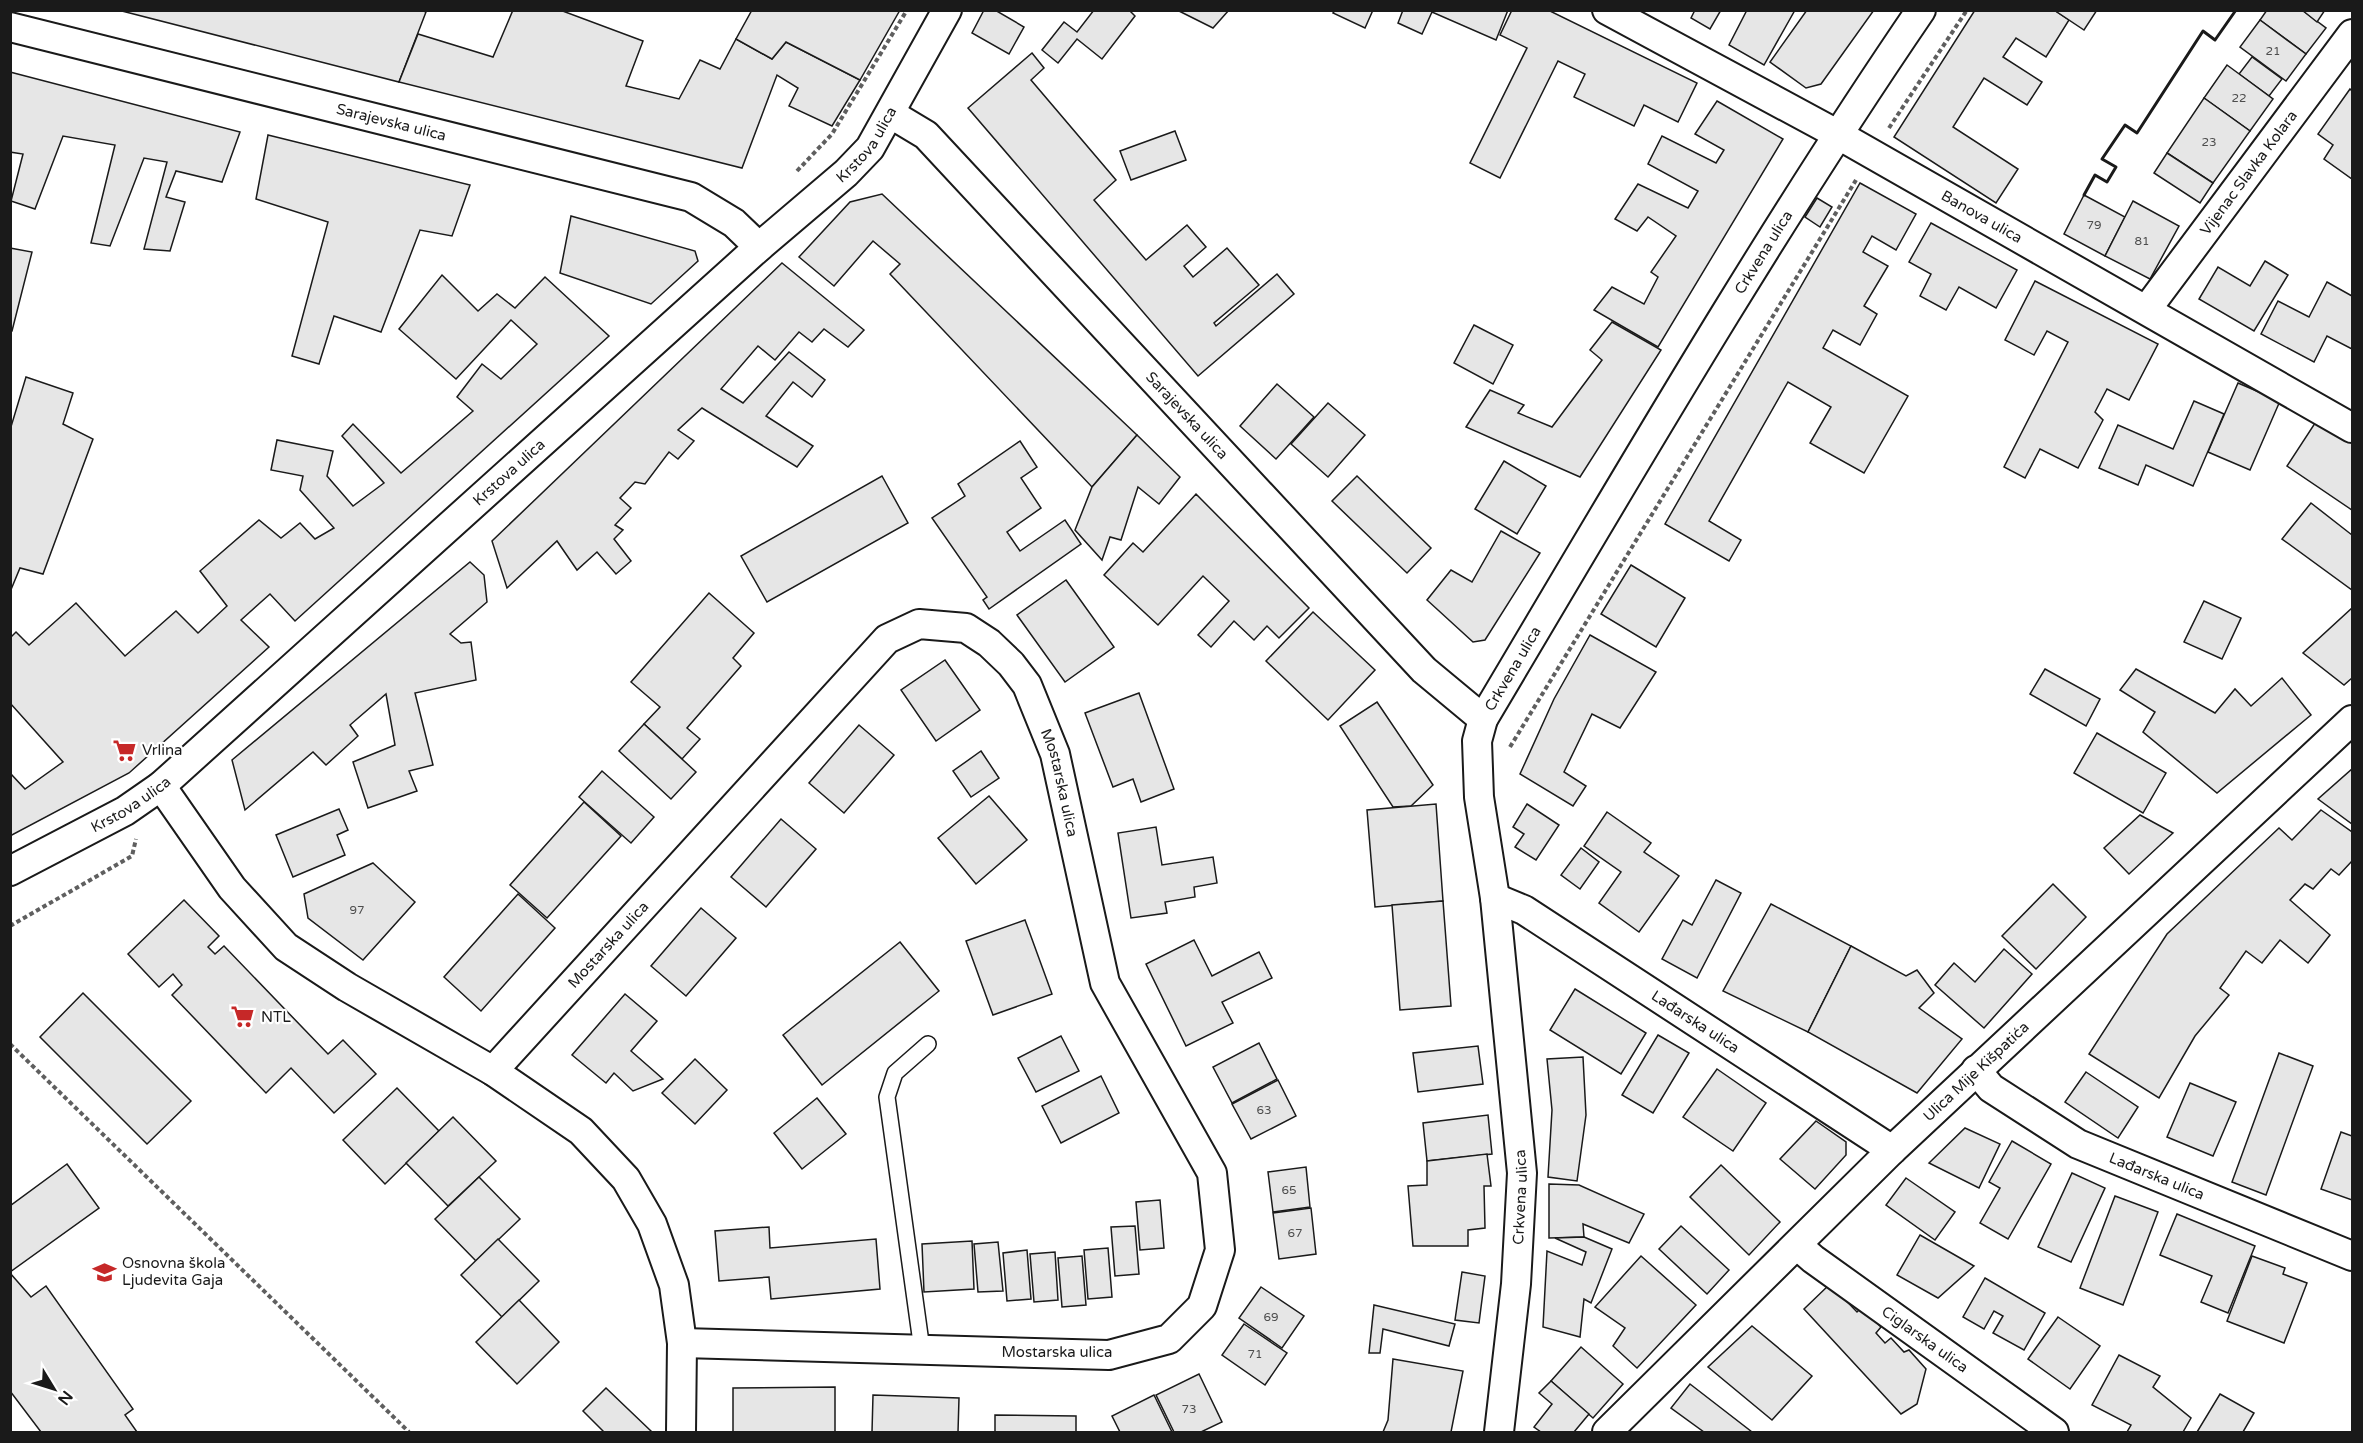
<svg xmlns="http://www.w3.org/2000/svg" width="2363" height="1443" viewBox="0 0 2363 1443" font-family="'Varela Round',sans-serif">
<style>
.building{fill:#e6e6e6;stroke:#1a1a1a;stroke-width:1.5}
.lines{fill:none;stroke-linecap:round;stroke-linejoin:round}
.lane-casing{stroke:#1a1a1a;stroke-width:18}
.street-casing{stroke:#1a1a1a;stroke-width:32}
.path{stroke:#5f5f5f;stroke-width:4;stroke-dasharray:4.5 3;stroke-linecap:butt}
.lane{stroke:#fff;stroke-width:15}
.street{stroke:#fff;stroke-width:28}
.wall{stroke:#1a1a1a;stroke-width:3}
.labels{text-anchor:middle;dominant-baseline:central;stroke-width:4.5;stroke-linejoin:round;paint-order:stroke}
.number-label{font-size:12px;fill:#4d4d4d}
.street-label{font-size:15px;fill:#1a1a1a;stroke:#fff}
.poi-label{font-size:15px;fill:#1a1a1a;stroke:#fff;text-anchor:start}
</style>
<rect width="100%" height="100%" fill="#fff"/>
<g class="building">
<path d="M118 10H421L426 12 399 82Z"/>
<path d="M513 10H560L643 41 626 86 679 99 700 60 720 69 736 39 772 59 786 42 860 80 832 126 789 106 798 88 777 75 742 168 399 82 418 34 493 57Z"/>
<path d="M752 10H900L860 80 786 42 772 59 736 39Z"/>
<path d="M984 10H995L1024 27 1009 54 972 33Z"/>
<path d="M1094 10H1129L1135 16 1102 59 1077 39 1058 63 1042 50 1064 22 1077 32Z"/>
<path d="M1177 10H1229L1213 28Z"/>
<path d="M1335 10H1373L1365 28 1333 13Z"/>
<path d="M1403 10H1508L1496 40 1432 12 1422 34 1398 23Z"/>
<path d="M1512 10H1548L1697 83 1678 122 1644 105 1634 126 1574 97 1585 74 1558 61 1500 178 1470 163 1527 48 1500 35Z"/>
<path d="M1695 10H1721L1710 29 1691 18Z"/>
<path d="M1747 10H1795L1764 65 1729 45Z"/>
<path d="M1807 10H1874L1821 84 1806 88 1770 62Z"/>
<path d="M1975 10H2054L2069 20 2046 57 2016 38 2003 57 2042 82 2027 105 1984 78 1953 127 2018 169 1996 203 1894 137Z"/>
<path d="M2054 10H2097L2084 30Z"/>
<path d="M2267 10H2302L2326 28 2306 54 2260 20Z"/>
<path d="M2302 10H2325L2317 22Z"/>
<path d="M2260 20 2306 54 2286 81 2240 47Z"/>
<path d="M1032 53 1044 68 1031 80 1116 180 1094 200 1146 260 1187 225 1206 247 1184 266 1193 277 1227 248 1259 285 1214 323 1216 326 1277 274 1294 294 1198 376 968 108Z"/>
<path d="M2252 57 2282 79 2269 96 2239 74Z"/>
<path d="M2227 65 2273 99 2250 131 2204 98Z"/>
<path d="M10 72 240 132 222 182 176 171 166 197 185 202 170 251 144 249 167 162 144 158 110 246 91 243 115 145 63 136 35 209 11 201 23 154 10 152Z"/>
<path d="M2350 89 2352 91V179L2324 159 2333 145 2318 134Z"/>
<path d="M2204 98 2250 131 2213 183 2167 153Z"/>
<path d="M1717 101 1783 139 1658 347 1594 310 1612 287 1644 304 1658 277 1651 272 1676 236 1648 217 1637 231 1615 219 1638 184 1688 208 1698 191 1648 164 1662 136 1716 163 1724 150 1695 134Z"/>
<path d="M1175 131 1186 160 1131 180 1120 151Z"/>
<path d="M268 135 470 185 452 236 420 230 381 332 334 316 319 364 292 356 328 222 256 199Z"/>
<path d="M2167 153 2213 183 2200 203 2154 173Z"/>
<path d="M1860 183 1916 214 1896 250 1872 236 1863 252 1888 266 1864 306 1877 314 1860 345 1833 330 1823 348 1908 396 1864 473 1810 443 1831 407 1788 382 1709 521 1741 540 1729 561 1665 524Z"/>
<path d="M882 194 1137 435 1092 487 890 274 900 264 873 241 834 286 799 257 850 202Z"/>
<path d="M2084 195 2125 217 2105 256 2064 234Z"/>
<path d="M1817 198 1832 207 1820 227 1805 217Z"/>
<path d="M2133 201 2179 226 2150 279 2105 256Z"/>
<path d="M571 216 695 251 698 261 651 304 560 273Z"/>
<path d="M1931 223 2017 270 1996 308 1959 287 1946 310 1920 296 1931 274 1909 262Z"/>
<path d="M10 248 32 252 12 331H10Z"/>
<path d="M2265 261 2288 275 2254 331 2199 299 2218 267 2250 286Z"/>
<path d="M782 263 864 330 848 347 824 329 812 342 799 332 775 360 758 346 721 389 743 403 789 352 825 380 812 397 793 382 766 416 813 446 797 467 702 408 678 430 694 441 678 459 669 452 645 484 635 482 620 498 631 508 615 525 623 530 614 539 631 561 616 574 597 552 577 570 557 541 507 588 492 541Z"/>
<path d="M442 275 478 311 497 294 515 308 545 277 609 336 295 621 270 594 241 620 269 647 129 773 10 836V773L25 789 63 762 10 703V638L16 632 29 645 76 603 125 656 176 611 198 633 227 606 200 571 259 520 281 538 300 523 315 539 334 528 300 490 303 476 271 470 277 440 333 451 327 476 353 506 384 483 342 436 353 424 401 473 473 411 457 397 482 364 501 379 537 344 511 320 456 379 399 329Z"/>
<path d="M2035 281 2158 344 2129 400 2107 389 2095 412 2103 420 2078 468 2040 449 2025 478 2004 467 2068 342 2047 331 2034 355 2005 340Z"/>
<path d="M2327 282 2352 296V349L2327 336 2314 362 2261 334 2278 301 2309 317Z"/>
<path d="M1612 322 1661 350 1580 477 1466 427 1490 390 1524 405 1518 413 1552 427 1602 360 1590 350Z"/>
<path d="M1474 325 1513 345 1493 384 1454 363Z"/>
<path d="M26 377 73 393 63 424 93 439 43 574 20 568 10 592V430Z"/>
<path d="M2238 383 2280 401 2250 470 2208 452Z"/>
<path d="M1277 384 1314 417 1276 459 1240 426Z"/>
<path d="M2194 401 2224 414 2193 486 2146 465 2138 485 2099 468 2118 425 2173 449Z"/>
<path d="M1328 403 1365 435 1328 477 1291 444Z"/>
<path d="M2319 417 2352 439V510L2287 466Z"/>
<path d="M1137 435 1180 477 1159 504 1138 487 1121 540 1110 537 1102 560 1075 530 1092 487Z"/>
<path d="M1020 441 1037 467 1021 478 1041 508 1007 532 1020 551 1065 520 1081 544 989 609 983 600 987 597 932 518 965 496 958 484Z"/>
<path d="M1504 461 1546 486 1517 534 1475 509Z"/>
<path d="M882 476 908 523 767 602 741 556Z"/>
<path d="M1357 476 1431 548 1407 573 1332 501Z"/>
<path d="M1196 494 1309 608 1279 638 1267 626 1254 640 1234 621 1211 647 1198 635 1229 601 1203 576 1158 625 1104 575 1133 543 1143 552Z"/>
<path d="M2311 503 2352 535V590L2282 539Z"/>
<path d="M1501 531 1540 553 1485 640 1473 642 1427 600 1451 570 1472 582Z"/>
<path d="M470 562 484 575 487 602 450 634 461 643 471 642 476 680 415 693 433 765 409 771 417 791 368 808 353 762 395 745 386 694 350 725 358 736 326 765 313 752 245 810 232 760Z"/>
<path d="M1631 565 1685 598 1656 647 1601 614Z"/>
<path d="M1066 580 1114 647 1065 682 1017 615Z"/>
<path d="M709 593 754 633 733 658 741 666 687 728 700 739 682 759 644 724 660 707 631 682Z"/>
<path d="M2204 601 2241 618 2222 659 2184 642Z"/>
<path d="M2352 608V678L2344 685 2303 653Z"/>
<path d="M1313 612 1375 670 1328 720 1266 661Z"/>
<path d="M1590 635 1656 672 1620 728 1592 714 1564 772 1586 786 1573 806 1520 774 1554 699Z"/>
<path d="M945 660 980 710 936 741 901 690Z"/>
<path d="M2045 669 2100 699 2086 726 2030 694Z"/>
<path d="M2136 669 2215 713 2235 689 2251 706 2282 678 2311 715 2217 793 2143 732 2155 712 2120 690Z"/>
<path d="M1139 693 1174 789 1141 802 1133 779 1113 787 1085 713Z"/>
<path d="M1377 702 1433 785 1411 806 1393 807 1340 726Z"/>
<path d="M644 724 696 772 671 799 619 751Z"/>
<path d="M859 725 894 755 844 813 809 783Z"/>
<path d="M2097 733 2166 773 2143 813 2074 773Z"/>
<path d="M981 751 999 778 971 797 953 771Z"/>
<path d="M2352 769V824L2318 799Z"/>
<path d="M602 771 654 817 631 843 579 797Z"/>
<path d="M989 796 1027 840 976 884 938 838Z"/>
<path d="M584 802 621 836 547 918 510 885Z"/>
<path d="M1436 804 1443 901 1375 907 1367 810Z"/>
<path d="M1527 804 1559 825 1536 860 1515 847 1524 834 1513 827Z"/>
<path d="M339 809 348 830 337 835 345 855 293 877 276 835Z"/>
<path d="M2321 810 2352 832V861L2339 875 2331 869 2313 889 2305 884 2290 900 2330 935 2308 963 2280 940 2262 963 2246 951 2220 988 2229 995 2195 1036 2159 1098 2089 1054 2167 934 2279 828 2292 840Z"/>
<path d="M1607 812 1651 843 1644 852 1679 876 1639 932 1599 903 1621 872 1584 846Z"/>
<path d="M2140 815 2173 833 2129 874 2104 848Z"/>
<path d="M781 819 816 849 766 907 731 877Z"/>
<path d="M1156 827 1162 865 1213 857 1217 883 1194 887 1195 897 1165 902 1167 913 1131 918 1118 833Z"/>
<path d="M1581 848 1599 862 1580 889 1561 875Z"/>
<path d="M373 863 415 902 363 960 308 918 304 894Z"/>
<path d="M1716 880 1741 893 1697 978 1662 959 1683 920 1692 925Z"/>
<path d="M2053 884 2086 917 2036 969 2002 936Z"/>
<path d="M518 894 555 928 481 1011 444 977Z"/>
<path d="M184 900 219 936 208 947 215 954 224 946 328 1054 343 1040 376 1074 334 1113 291 1068 266 1093 172 995 182 985 173 974 159 987 128 954Z"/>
<path d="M1443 901 1451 1006 1400 1010 1392 905Z"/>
<path d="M1771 904 1851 946 1808 1032 1723 991Z"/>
<path d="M701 908 736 938 686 996 651 966Z"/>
<path d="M1025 920 1052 994 993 1015 966 941Z"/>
<path d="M1194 940 1212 976 1259 952 1272 978 1222 1002 1233 1023 1186 1046 1146 964Z"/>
<path d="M900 942 939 991 822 1085 783 1035Z"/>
<path d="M1851 946 1906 976 1917 970 1934 993 1919 1008 1962 1039 1917 1093 1808 1032Z"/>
<path d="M2004 949 2032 974 1984 1028 1935 985 1954 963 1975 982Z"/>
<path d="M1575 989 1646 1033 1621 1074 1550 1030Z"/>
<path d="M83 993 191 1101 147 1144 40 1037Z"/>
<path d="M625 994 657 1021 631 1051 663 1079 633 1091 614 1073 606 1083 572 1055Z"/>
<path d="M1658 1035 1689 1053 1653 1113 1622 1095Z"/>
<path d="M1061 1036 1079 1071 1036 1092 1018 1058Z"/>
<path d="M1259 1043 1277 1079 1232 1103 1213 1067Z"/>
<path d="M1478 1046 1483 1084 1418 1092 1413 1053Z"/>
<path d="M2279 1053 2313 1066 2266 1195 2232 1182Z"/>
<path d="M1583 1057 1586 1115 1577 1181 1548 1177 1552 1110 1547 1059Z"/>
<path d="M695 1059 727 1090 695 1124 662 1093Z"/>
<path d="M1717 1069 1766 1103 1733 1151 1683 1117Z"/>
<path d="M2086 1072 2138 1107 2118 1138 2065 1102Z"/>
<path d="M1101 1076 1119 1113 1061 1143 1042 1106Z"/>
<path d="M1278 1080 1296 1116 1251 1139 1232 1104Z"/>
<path d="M2190 1083 2236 1102 2213 1156 2167 1137Z"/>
<path d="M397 1088 439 1131 385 1184 343 1140Z"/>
<path d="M817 1098 846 1134 802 1169 774 1133Z"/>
<path d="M1488 1115 1492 1154 1427 1161 1423 1123Z"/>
<path d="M453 1117 496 1161 448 1206 406 1163Z"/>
<path d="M1816 1121 1846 1142V1155L1815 1189 1780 1159Z"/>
<path d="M1965 1128 2000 1144 1979 1188 1929 1163Z"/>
<path d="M2341 1132 2352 1136V1200L2321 1189Z"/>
<path d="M2012 1141 2051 1164 2008 1239 1980 1223 2000 1188 1989 1182Z"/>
<path d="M1487 1154 1491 1186H1484L1485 1228 1468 1230V1246H1413L1408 1186 1427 1185V1161Z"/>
<path d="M67 1164 99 1208 10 1272V1206Z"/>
<path d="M1721 1165 1780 1222 1749 1255 1690 1197Z"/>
<path d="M1306 1167 1310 1207 1273 1212 1268 1172Z"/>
<path d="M2072 1173 2105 1188 2071 1262 2038 1247Z"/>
<path d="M479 1177 520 1219 476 1261 435 1219Z"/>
<path d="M1906 1178 1955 1212 1935 1240 1886 1205Z"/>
<path d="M1549 1184 1579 1185 1644 1214 1629 1243 1583 1224 1584 1237 1549 1238Z"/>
<path d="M2115 1196 2158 1212 2123 1305 2080 1288Z"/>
<path d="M1160 1200 1164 1248 1140 1250 1136 1202Z"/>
<path d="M1311 1208 1316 1254 1279 1259 1273 1213Z"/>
<path d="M2177 1214 2255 1246 2228 1313 2201 1302 2212 1276 2160 1255Z"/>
<path d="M1135 1226 1139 1274 1115 1276 1111 1227Z"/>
<path d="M1681 1226 1729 1270 1707 1294 1659 1249Z"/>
<path d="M769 1227 770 1248 876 1239 880 1289 771 1299 769 1277 719 1281 715 1231Z"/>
<path d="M1920 1235 1974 1266 1938 1298 1897 1275Z"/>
<path d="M1584 1237 1612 1249 1591 1303 1584 1299 1580 1337 1543 1327 1547 1251 1582 1265 1586 1252 1555 1238Z"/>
<path d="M498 1239 539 1281 502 1317 461 1275Z"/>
<path d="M972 1241 974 1289 924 1292 922 1244Z"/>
<path d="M998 1242 1003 1291 978 1292 974 1244Z"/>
<path d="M1108 1248 1112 1297 1088 1299 1084 1250Z"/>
<path d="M1027 1250 1031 1299 1007 1301 1003 1253Z"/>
<path d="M1055 1252 1058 1300 1034 1302 1030 1254Z"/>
<path d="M1082 1256 1086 1305 1062 1307 1058 1258Z"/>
<path d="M1641 1256 1696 1305 1637 1368 1613 1346 1625 1328 1595 1307Z"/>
<path d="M2252 1256 2285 1268 2283 1274 2307 1283 2284 1343 2227 1321Z"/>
<path d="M1462 1272 1485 1276 1479 1323 1455 1320Z"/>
<path d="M10 1273 31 1297 46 1286 133 1409 125 1415 137 1432H41L10 1391Z"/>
<path d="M1985 1278 2045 1313 2024 1350 1993 1333 2003 1316 1994 1311 1984 1329 1963 1317Z"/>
<path d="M1830 1284 1857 1312 1862 1307 1881 1327 1876 1333 1885 1343 1891 1338 1904 1352 1909 1350 1926 1369 1917 1404 1901 1414 1804 1309Z"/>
<path d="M1261 1287 1304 1316 1282 1348 1239 1318Z"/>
<path d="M519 1300 559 1342 517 1384 476 1342Z"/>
<path d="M1374 1305 1455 1324 1449 1346 1383 1329 1380 1353H1369Z"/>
<path d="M2058 1317 2100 1346 2070 1389 2028 1359Z"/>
<path d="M1244 1324 1287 1353 1265 1385 1222 1355Z"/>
<path d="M1752 1326 1812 1376 1772 1420 1708 1367Z"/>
<path d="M1581 1347 1623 1384 1593 1418 1551 1381Z"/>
<path d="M2119 1355 2160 1376 2153 1387 2191 1418 2183 1432H2127L2131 1425 2092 1405Z"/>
<path d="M1393 1359 1463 1371 1451 1432H1383L1388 1420Z"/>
<path d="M1199 1374 1222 1422 1201 1432H1174L1156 1395Z"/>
<path d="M1551 1381 1589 1414 1574 1432H1541L1534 1427 1552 1404 1539 1393Z"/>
<path d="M1690 1384 1752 1432H1704L1671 1408Z"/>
<path d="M835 1387V1432H733V1388Z"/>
<path d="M606 1388 652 1432H604L583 1411Z"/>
<path d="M2220 1394 2254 1413 2243 1432H2197Z"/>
<path d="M873 1395 959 1398 958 1432H872Z"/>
<path d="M1154 1395 1172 1432H1120L1112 1416Z"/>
<path d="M995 1415 1076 1416V1432H995Z"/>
</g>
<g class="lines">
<defs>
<path id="lane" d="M922 1350 887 1097 895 1073 928 1044"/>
<g id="street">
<path id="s1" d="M1607 10 1837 134 2352 428"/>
<path id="s2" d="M10 27 691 197 734 223 759 247"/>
<path id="s3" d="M891 114 926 135 1424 670 1483 719"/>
<path id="s4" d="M2147 309 2352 34"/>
<path d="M161 786 232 888 286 947 347 987 493 1071 581 1131 626 1179 652 1224 674 1285 682 1343 681 1432"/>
<path id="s5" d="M10 871 125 811 161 786 759 247 846 173 870 148 947 10"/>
<path id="s6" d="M1495 898 1524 910 1892 1150"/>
<path id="s7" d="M1976 1070 1991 1088 2078 1144 2352 1256"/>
<path id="s8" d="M493 1071 887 639 919 624 966 628 989 643 1011 664 1027 685 1055 754 1105 983 1212 1173 1220 1250 1202 1306 1169 1339 1109 1355 682 1343"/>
<path id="s9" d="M1797 1245 1813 1259 2054 1432"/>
<path id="s10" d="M1499 1432 1516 1284 1522 1173 1495 898 1479 797 1477 741 1483 719C1625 480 1764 240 1921 10"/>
<path id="s11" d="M1607 1432 1892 1150 2352 720"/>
</g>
</defs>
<use href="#lane" class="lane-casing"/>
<use href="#street" class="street-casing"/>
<g class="path">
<path d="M1889 128 1967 10"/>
<path d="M797 171 832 134 907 10"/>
<path d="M1510 747 1856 180"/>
<path d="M10 926 132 856 136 839"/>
<path d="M10 1044 409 1432"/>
</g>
<use href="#lane" class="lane"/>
<use href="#street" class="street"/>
<path class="wall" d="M2084 195 2095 175 2107 182 2116 167 2102 159 2125 125 2137 133 2203 31 2215 40 2236 10"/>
</g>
<defs>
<symbol id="supermarket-bare" viewBox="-9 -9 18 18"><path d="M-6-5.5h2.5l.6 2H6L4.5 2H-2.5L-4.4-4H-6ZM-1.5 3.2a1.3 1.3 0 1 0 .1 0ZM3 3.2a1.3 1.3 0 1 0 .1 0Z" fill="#c62828" stroke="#fff" stroke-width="2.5" paint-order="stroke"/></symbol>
<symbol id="school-bare" viewBox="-9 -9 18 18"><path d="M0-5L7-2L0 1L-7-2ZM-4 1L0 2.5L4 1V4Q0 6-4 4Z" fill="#c62828" stroke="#fff" stroke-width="2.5" paint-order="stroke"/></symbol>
</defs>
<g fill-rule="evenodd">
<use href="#supermarket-bare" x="108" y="734" width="33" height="33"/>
<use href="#supermarket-bare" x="226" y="1000" width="33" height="33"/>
<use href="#school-bare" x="88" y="1256" width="33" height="33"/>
</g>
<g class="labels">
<g class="number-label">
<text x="2273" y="51">21</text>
<text x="2239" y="98">22</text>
<text x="2209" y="142">23</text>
<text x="2094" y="225">79</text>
<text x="2142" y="241">81</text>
<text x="357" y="910">97</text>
<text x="1264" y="1110">63</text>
<text x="1289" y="1190">65</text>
<text x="1295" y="1233">67</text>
<text x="1271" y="1317">69</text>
<text x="1255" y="1354">71</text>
<text x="1189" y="1409">73</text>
</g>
<g class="street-label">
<text stroke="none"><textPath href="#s2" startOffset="393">Sarajevska ulica</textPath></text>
<text stroke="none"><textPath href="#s5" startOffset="1128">Krstova ulica</textPath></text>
<text stroke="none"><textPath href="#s4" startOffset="170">Vijenac Slavka Kolara</textPath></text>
<text stroke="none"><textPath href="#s1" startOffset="428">Banova ulica</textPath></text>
<text stroke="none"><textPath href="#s10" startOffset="1262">Crkvena ulica</textPath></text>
<text stroke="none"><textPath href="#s3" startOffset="424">Sarajevska ulica</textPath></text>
<text stroke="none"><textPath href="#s5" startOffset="642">Krstova ulica</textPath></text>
<text stroke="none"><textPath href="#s10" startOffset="776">Crkvena ulica</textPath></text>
<text stroke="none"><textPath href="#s8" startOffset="855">Mostarska ulica</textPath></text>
<text stroke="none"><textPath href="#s5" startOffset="138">Krstova ulica</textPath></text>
<text stroke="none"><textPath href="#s8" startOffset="171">Mostarska ulica</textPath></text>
<text stroke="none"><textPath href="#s6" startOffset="236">Lađarska ulica</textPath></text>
<text stroke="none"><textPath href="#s11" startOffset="516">Ulica Mije Kišpatića</textPath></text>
<text stroke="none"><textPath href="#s7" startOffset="212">Lađarska ulica</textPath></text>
<text stroke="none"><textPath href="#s10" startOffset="236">Crkvena ulica</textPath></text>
<text stroke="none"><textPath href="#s9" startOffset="159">Ciglarska ulica</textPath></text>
<text x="1057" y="1352">Mostarska ulica</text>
</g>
<g class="poi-label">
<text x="142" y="750">Vrlina</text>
<text x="261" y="1017">NTL</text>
<text x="122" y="1263">Osnovna škola<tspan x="122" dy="17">Ljudevita Gaja</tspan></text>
</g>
</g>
<rect width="2363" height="1443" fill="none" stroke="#1a1a1a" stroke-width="24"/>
<g transform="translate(54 1389) rotate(128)" stroke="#ffffff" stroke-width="4.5" paint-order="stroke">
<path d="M0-4.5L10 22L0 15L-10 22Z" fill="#1a1a1a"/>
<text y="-9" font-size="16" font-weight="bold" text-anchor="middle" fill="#1a1a1a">N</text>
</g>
</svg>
